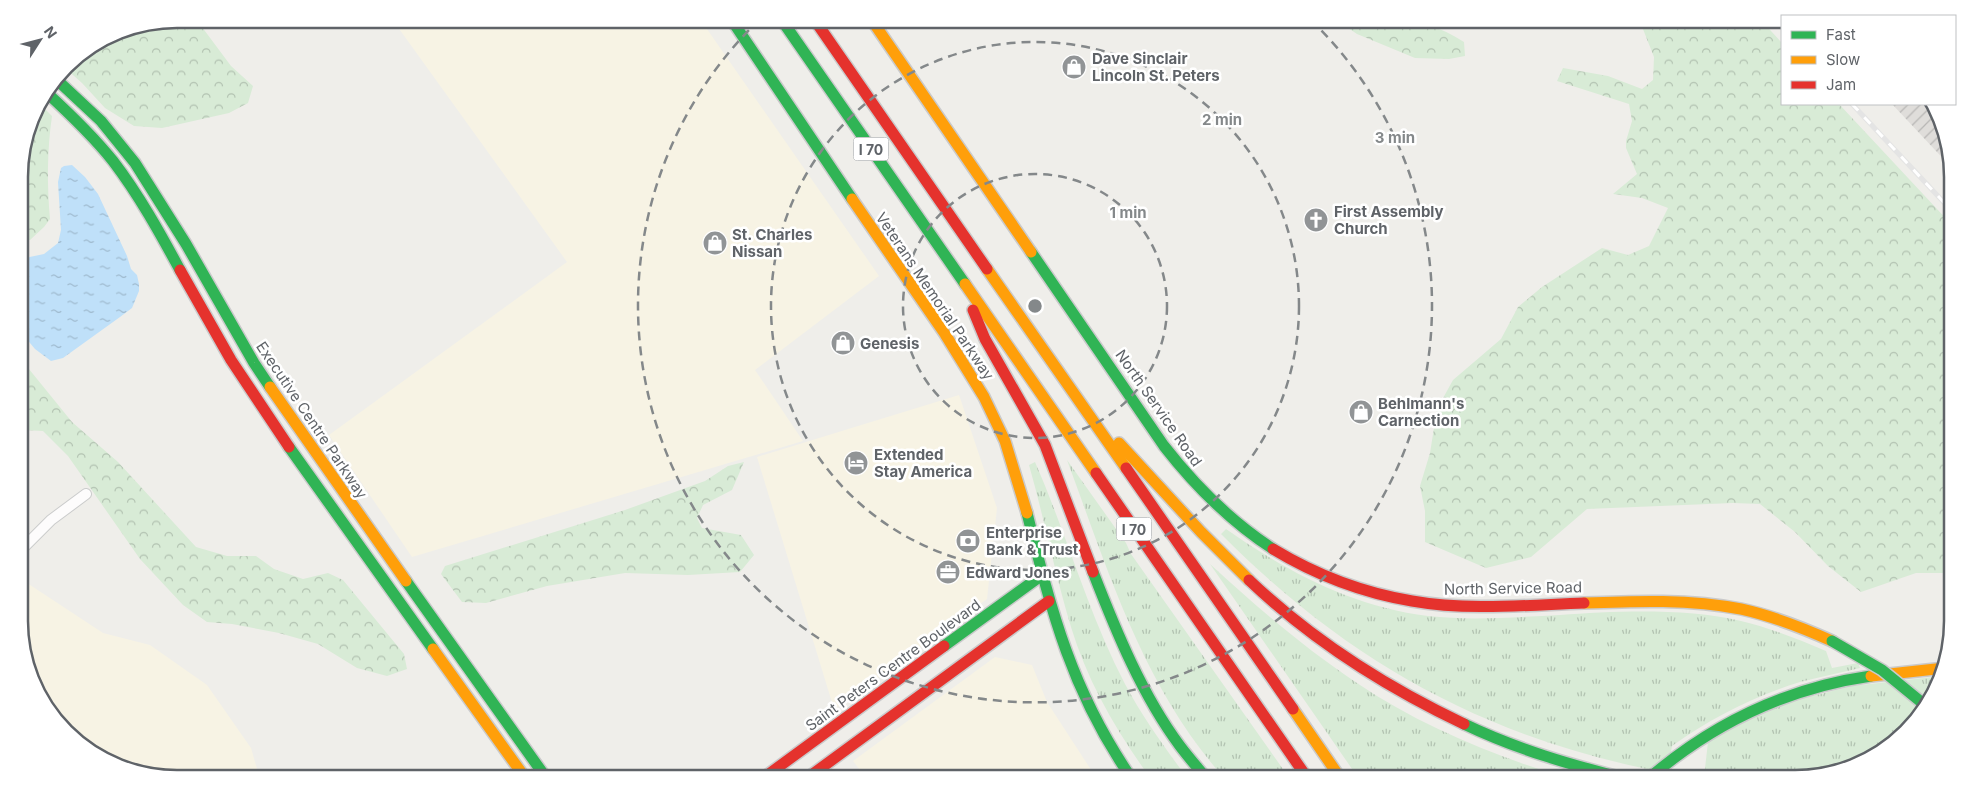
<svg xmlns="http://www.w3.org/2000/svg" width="1971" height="798" viewBox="0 0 1971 798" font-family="Inter,sans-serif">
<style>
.commercial{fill:#f7f3e4}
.industrial{fill:url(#industrial-furrows)}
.grass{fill:url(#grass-tufts)}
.forest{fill:url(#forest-crowns)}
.water{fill:url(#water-ripples)}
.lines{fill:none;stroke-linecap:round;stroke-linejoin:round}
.street-casing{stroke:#cbcccc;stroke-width:12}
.fast-casing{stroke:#cacacb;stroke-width:14}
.slow-casing{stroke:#cacacb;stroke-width:14}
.jam-casing{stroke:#cacacb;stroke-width:14}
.street{stroke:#fdfcfc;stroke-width:10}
.fast{stroke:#30b455;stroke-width:11}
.slow{stroke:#ff9f0a;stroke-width:11}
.jam{stroke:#e5322d;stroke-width:11}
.rail-casing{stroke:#e4e4e4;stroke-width:5}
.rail{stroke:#fff;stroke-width:3;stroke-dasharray:9;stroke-linecap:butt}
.fast-bridge-casing{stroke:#cacacb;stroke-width:14;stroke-linecap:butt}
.fast-bridge{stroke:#30b455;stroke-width:11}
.ring{fill:none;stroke:#84888a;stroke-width:2.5;stroke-dasharray:9 6}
.labels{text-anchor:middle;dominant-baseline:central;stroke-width:5;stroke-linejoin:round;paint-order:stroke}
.shield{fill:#fff;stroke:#8f9295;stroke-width:1}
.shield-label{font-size:14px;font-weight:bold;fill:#5f6368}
.poi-label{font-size:15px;font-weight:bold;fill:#5f6368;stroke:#fff;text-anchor:start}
.street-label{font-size:15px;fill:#5f6368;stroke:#fff}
.rim{fill:none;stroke:#5f6368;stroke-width:2.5}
.centre{fill:#84888a;stroke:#fff;stroke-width:2.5}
.ring-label{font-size:15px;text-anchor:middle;font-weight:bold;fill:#84888a;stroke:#fff;stroke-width:5;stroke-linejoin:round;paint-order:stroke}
</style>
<defs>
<pattern id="industrial-furrows" width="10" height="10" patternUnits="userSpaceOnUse" patternTransform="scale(1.25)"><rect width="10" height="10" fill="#dfddda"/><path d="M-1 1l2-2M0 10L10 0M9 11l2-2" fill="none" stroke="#b8b7b5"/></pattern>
<pattern id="grass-tufts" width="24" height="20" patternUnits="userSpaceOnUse" patternTransform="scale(1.25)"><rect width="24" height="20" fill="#d8ebd6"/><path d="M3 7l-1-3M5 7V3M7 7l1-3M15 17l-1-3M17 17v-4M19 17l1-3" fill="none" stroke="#b2c2b1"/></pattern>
<pattern id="forest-crowns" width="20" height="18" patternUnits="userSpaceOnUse" patternTransform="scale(1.25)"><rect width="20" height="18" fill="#d8ebd6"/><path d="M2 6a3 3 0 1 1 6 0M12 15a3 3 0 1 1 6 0" fill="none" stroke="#b2c2b1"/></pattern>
<pattern id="water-ripples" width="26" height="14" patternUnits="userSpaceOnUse" patternTransform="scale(1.25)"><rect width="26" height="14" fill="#bfe0f9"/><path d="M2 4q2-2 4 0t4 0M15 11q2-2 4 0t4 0" fill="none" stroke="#9eb9cd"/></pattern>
</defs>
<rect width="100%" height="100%" fill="#efeeea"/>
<g class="commercial">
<path d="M392 19H700L879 276 755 370 803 441 412 557 329 435 567 262Z"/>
<path d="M959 395 997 508 987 599 834 709 757 457Z"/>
<path d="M21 579 103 633 150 645 207 685 251 748 260 779H176L125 771 58 725 22 652Z"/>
<path d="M995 657 1032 665 1047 702 1097 779H867L853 761Z"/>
</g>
<path class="industrial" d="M1892 104H1929L1951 155V167Z"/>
<g class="grass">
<path d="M1067 460 1126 543 1131 554 1290 779H1225C1143 687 1109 573 1067 460Z"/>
<path d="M1035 462C1067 535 1088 613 1125 684 1143 718 1165 748 1188 779H1151C1117 732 1088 683 1071 627 1055 574 1044 518 1029 465Z"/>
<path d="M1226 529C1287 572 1353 607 1428 616 1472 621 1516 617 1560 615 1615 611 1687 608 1741 621 1770 628 1798 639 1826 651L1832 668 1858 663 1860 668C1840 673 1819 677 1800 682 1754 696 1711 718 1672 746L1667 773C1487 739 1349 663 1221 534Z"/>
<path d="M1210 564C1257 607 1304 648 1357 683 1420 726 1497 757 1570 779H1359Z"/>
<path d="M1942 676 1920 717 1890 747 1846 771 1805 779H1721L1704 777 1708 742 1721 733 1792 701 1852 686Z"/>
</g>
<g class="forest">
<path d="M176 19H196L231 66 253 86 248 103 229 113 162 128 134 126 105 108 82 83 65 68 72 58 116 31Z"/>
<path d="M1335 19H1390C1402 25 1416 23 1429 26 1442 29 1453 35 1464 42L1465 56 1449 59 1415 58 1357 34Z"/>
<path d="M1639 19H1760L1782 43V104H1839L1951 224 1952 573H1916L1861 592 1828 566 1795 532 1760 504 1733 503 1587 509 1531 557 1486 568 1425 542V511L1420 486 1430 453 1437 409 1453 380 1501 339 1518 307 1542 287 1602 248 1628 255 1649 246 1668 208 1642 198 1613 194 1637 174 1626 148V141L1632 121 1629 104 1557 81 1563 68 1608 76 1642 89 1653 80 1654 57Z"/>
<path d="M38 102 52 116C47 150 47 185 50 219L44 227 30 240 20 239 19 166 35 107Z"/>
<path d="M20 358 72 422 118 462 196 547 227 556H256L274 569 303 579 328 573 343 580 404 654 407 669 387 676 357 668 318 644 279 633 232 624 207 622 183 605 140 559 68 456 43 431 21 430Z"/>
<path d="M744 462 732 490 703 505 697 518 702 528 741 535 754 555 740 572 688 575 625 573 547 586 486 603 462 602 441 574 445 566 625 510 705 481 728 466Z"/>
</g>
<path class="water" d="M72 165 85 177 98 194 127 256 131 269 137 275 139 284V291L132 308 120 317 63 358 51 361 35 349 20 331V259L44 254 58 243 61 230 58 182 61 168 64 166Z"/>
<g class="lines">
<defs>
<path id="street" d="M21 550 51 520 86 494"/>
<g id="fast">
<path d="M731 19 852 199"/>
<path d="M781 19 965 284"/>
<path d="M56 79 101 121 135 163 186 244 254 363 270 387"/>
<path d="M46 92C70 114 93 136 113 161 139 195 160 233 180 270"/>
<path d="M1031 252 1164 446C1196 487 1230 521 1273 549"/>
<path d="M289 447 433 649"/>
<path d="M1027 513C1052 614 1072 692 1132 779"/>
<path d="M1093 572C1116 631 1142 695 1180 746 1189 758 1198 768 1207 779"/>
<path d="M406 581 547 779"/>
<path d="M944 646 1042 575"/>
<path d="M1464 724C1516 749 1571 765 1627 779"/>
<path d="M1648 779C1712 724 1787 688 1871 676"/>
</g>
<g id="slow">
<path d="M871 19 1031 252"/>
<path d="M852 199 945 334 984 397 1005 441 1027 513"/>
<path d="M987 269 1126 468"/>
<path d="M965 284 1096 473"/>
<path d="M270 387 406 581"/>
<path d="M1119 443 1201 532 1249 580"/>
<path d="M1584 603C1636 601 1690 599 1741 609 1773 616 1803 628 1832 641"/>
<path d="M433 649 526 779"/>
<path d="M1871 676 1945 668"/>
<path d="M1293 709 1341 779"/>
</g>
<g id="jam">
<path d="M814 19 987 269"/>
<path d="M180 270 231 360 289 447"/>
<path d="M973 310 985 339 1045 445 1093 572"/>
<path d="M1126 468 1293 709"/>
<path d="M1096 473 1308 779"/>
<path d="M1273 549C1316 575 1364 593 1412 601 1468 611 1528 605 1584 603"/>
<path d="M1249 580C1312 640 1386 687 1464 724"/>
<path d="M762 779 944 646"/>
<path d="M806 779 1049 601"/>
</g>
</defs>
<use href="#street" class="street-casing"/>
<use href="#fast" class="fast-casing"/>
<use href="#slow" class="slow-casing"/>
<use href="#jam" class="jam-casing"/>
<use href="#street" class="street"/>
<use href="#fast" class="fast"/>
<use href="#slow" class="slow"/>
<use href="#jam" class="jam"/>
<defs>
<g id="rail">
<path d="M1773 19 1782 28"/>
<path d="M1852 104 1951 210"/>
</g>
</defs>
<use href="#rail" class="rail-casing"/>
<use href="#rail" class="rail"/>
<defs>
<path id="fast-bridge" d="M1832 641 1882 670 1926 706"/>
</defs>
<use href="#fast-bridge" class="fast-bridge-casing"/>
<use href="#fast-bridge" class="fast-bridge"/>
</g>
<g class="ring">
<circle cx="1035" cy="306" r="132"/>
<circle cx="1035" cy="306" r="264"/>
<path d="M1311 20A397 397 0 1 1 759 20"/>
</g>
<defs>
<symbol id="shop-disc" viewBox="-11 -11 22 22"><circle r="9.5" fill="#919496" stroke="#fff"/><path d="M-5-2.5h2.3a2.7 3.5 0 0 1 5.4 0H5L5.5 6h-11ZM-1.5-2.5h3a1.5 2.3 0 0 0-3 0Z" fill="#fff"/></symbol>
<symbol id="church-disc" viewBox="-11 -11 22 22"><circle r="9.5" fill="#919496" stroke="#fff"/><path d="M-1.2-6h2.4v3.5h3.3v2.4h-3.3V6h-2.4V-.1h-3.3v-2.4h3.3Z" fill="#fff"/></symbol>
<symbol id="hotel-disc" viewBox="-11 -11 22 22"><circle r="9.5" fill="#919496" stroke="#fff"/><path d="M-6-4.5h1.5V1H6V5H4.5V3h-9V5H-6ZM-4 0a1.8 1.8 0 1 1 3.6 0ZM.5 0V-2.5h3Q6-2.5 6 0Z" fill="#fff"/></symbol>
<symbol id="bank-disc" viewBox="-11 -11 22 22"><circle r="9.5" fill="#919496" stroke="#fff"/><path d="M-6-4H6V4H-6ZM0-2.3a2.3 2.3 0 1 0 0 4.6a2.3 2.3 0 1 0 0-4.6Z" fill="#fff"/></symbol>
<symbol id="office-disc" viewBox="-11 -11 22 22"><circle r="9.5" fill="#919496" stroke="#fff"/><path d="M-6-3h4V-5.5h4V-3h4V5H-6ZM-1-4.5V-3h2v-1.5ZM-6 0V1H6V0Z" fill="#fff"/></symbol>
</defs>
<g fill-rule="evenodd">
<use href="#shop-disc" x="1060" y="53" width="28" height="28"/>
<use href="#church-disc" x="1302" y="206" width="28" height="28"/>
<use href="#shop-disc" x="701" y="229" width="28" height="28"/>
<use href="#shop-disc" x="829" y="329" width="28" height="28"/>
<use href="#shop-disc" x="1347" y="398" width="28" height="28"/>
<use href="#hotel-disc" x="842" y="449" width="28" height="28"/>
<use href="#bank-disc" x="954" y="527" width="28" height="28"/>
<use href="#office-disc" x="934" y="558" width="28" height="28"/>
</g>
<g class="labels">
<g class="shield">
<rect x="853.5" y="137.5" width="35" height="23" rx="4"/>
<rect x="1116.5" y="517.5" width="35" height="23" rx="4"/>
</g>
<g class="shield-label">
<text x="871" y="149">I 70</text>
<text x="1134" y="529">I 70</text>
</g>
<g class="poi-label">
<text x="1092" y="58">Dave Sinclair<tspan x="1092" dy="17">Lincoln St. Peters</tspan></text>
<text x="1334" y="211">First Assembly<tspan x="1334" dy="17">Church</tspan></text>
<text x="732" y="234">St. Charles<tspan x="732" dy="17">Nissan</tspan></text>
<text x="860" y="343">Genesis</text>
<text x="1378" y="403">Behlmann's<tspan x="1378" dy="17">Carnection</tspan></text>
<text x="874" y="454">Extended<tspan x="874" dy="17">Stay America</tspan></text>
<text x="986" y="532">Enterprise<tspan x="986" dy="17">Bank &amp; Trust</tspan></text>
<text x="966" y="572">Edward Jones</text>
</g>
<g class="street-label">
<text transform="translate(935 296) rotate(56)">Veterans Memorial Parkway</text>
<text transform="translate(1159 408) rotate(55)">North Service Road</text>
<text transform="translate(312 420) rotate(56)">Executive Centre Parkway</text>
<text transform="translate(1513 588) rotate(-1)">North Service Road</text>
<text transform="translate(893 665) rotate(-36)">Saint Peters Centre Boulevard</text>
</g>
</g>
<path d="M0 0H1971V798H0ZM177 28H1795A149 149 0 0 1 1944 177V621A149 149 0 0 1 1795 770H177A149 149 0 0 1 28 621V177A149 149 0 0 1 177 28Z" fill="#fff" fill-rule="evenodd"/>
<path class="rim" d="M177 28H1795A149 149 0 0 1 1944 177V621A149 149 0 0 1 1795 770H177A149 149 0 0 1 28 621V177A149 149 0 0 1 177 28Z"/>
<circle cx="1035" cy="306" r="8" class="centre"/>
<g class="ring-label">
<text x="1222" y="125">2 min</text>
<text x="1395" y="143">3 min</text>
<text x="1128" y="218">1 min</text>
</g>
<rect x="1781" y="15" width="175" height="90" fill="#ffffff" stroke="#bfc1c3"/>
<rect x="1791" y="31" width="25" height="8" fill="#30b455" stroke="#bfc1c3"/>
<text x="1826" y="40" font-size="15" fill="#5f6368">Fast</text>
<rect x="1791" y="56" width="25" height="8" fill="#ff9f0a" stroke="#bfc1c3"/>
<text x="1826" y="65" font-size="15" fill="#5f6368">Slow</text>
<rect x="1791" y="81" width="25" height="8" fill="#e5322d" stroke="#bfc1c3"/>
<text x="1826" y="90" font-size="15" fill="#5f6368">Jam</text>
<g transform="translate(40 40) rotate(54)" stroke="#ffffff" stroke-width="4" paint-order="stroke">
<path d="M0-4L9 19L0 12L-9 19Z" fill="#5f6368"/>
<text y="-8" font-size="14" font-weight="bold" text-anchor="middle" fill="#5f6368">N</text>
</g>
</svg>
